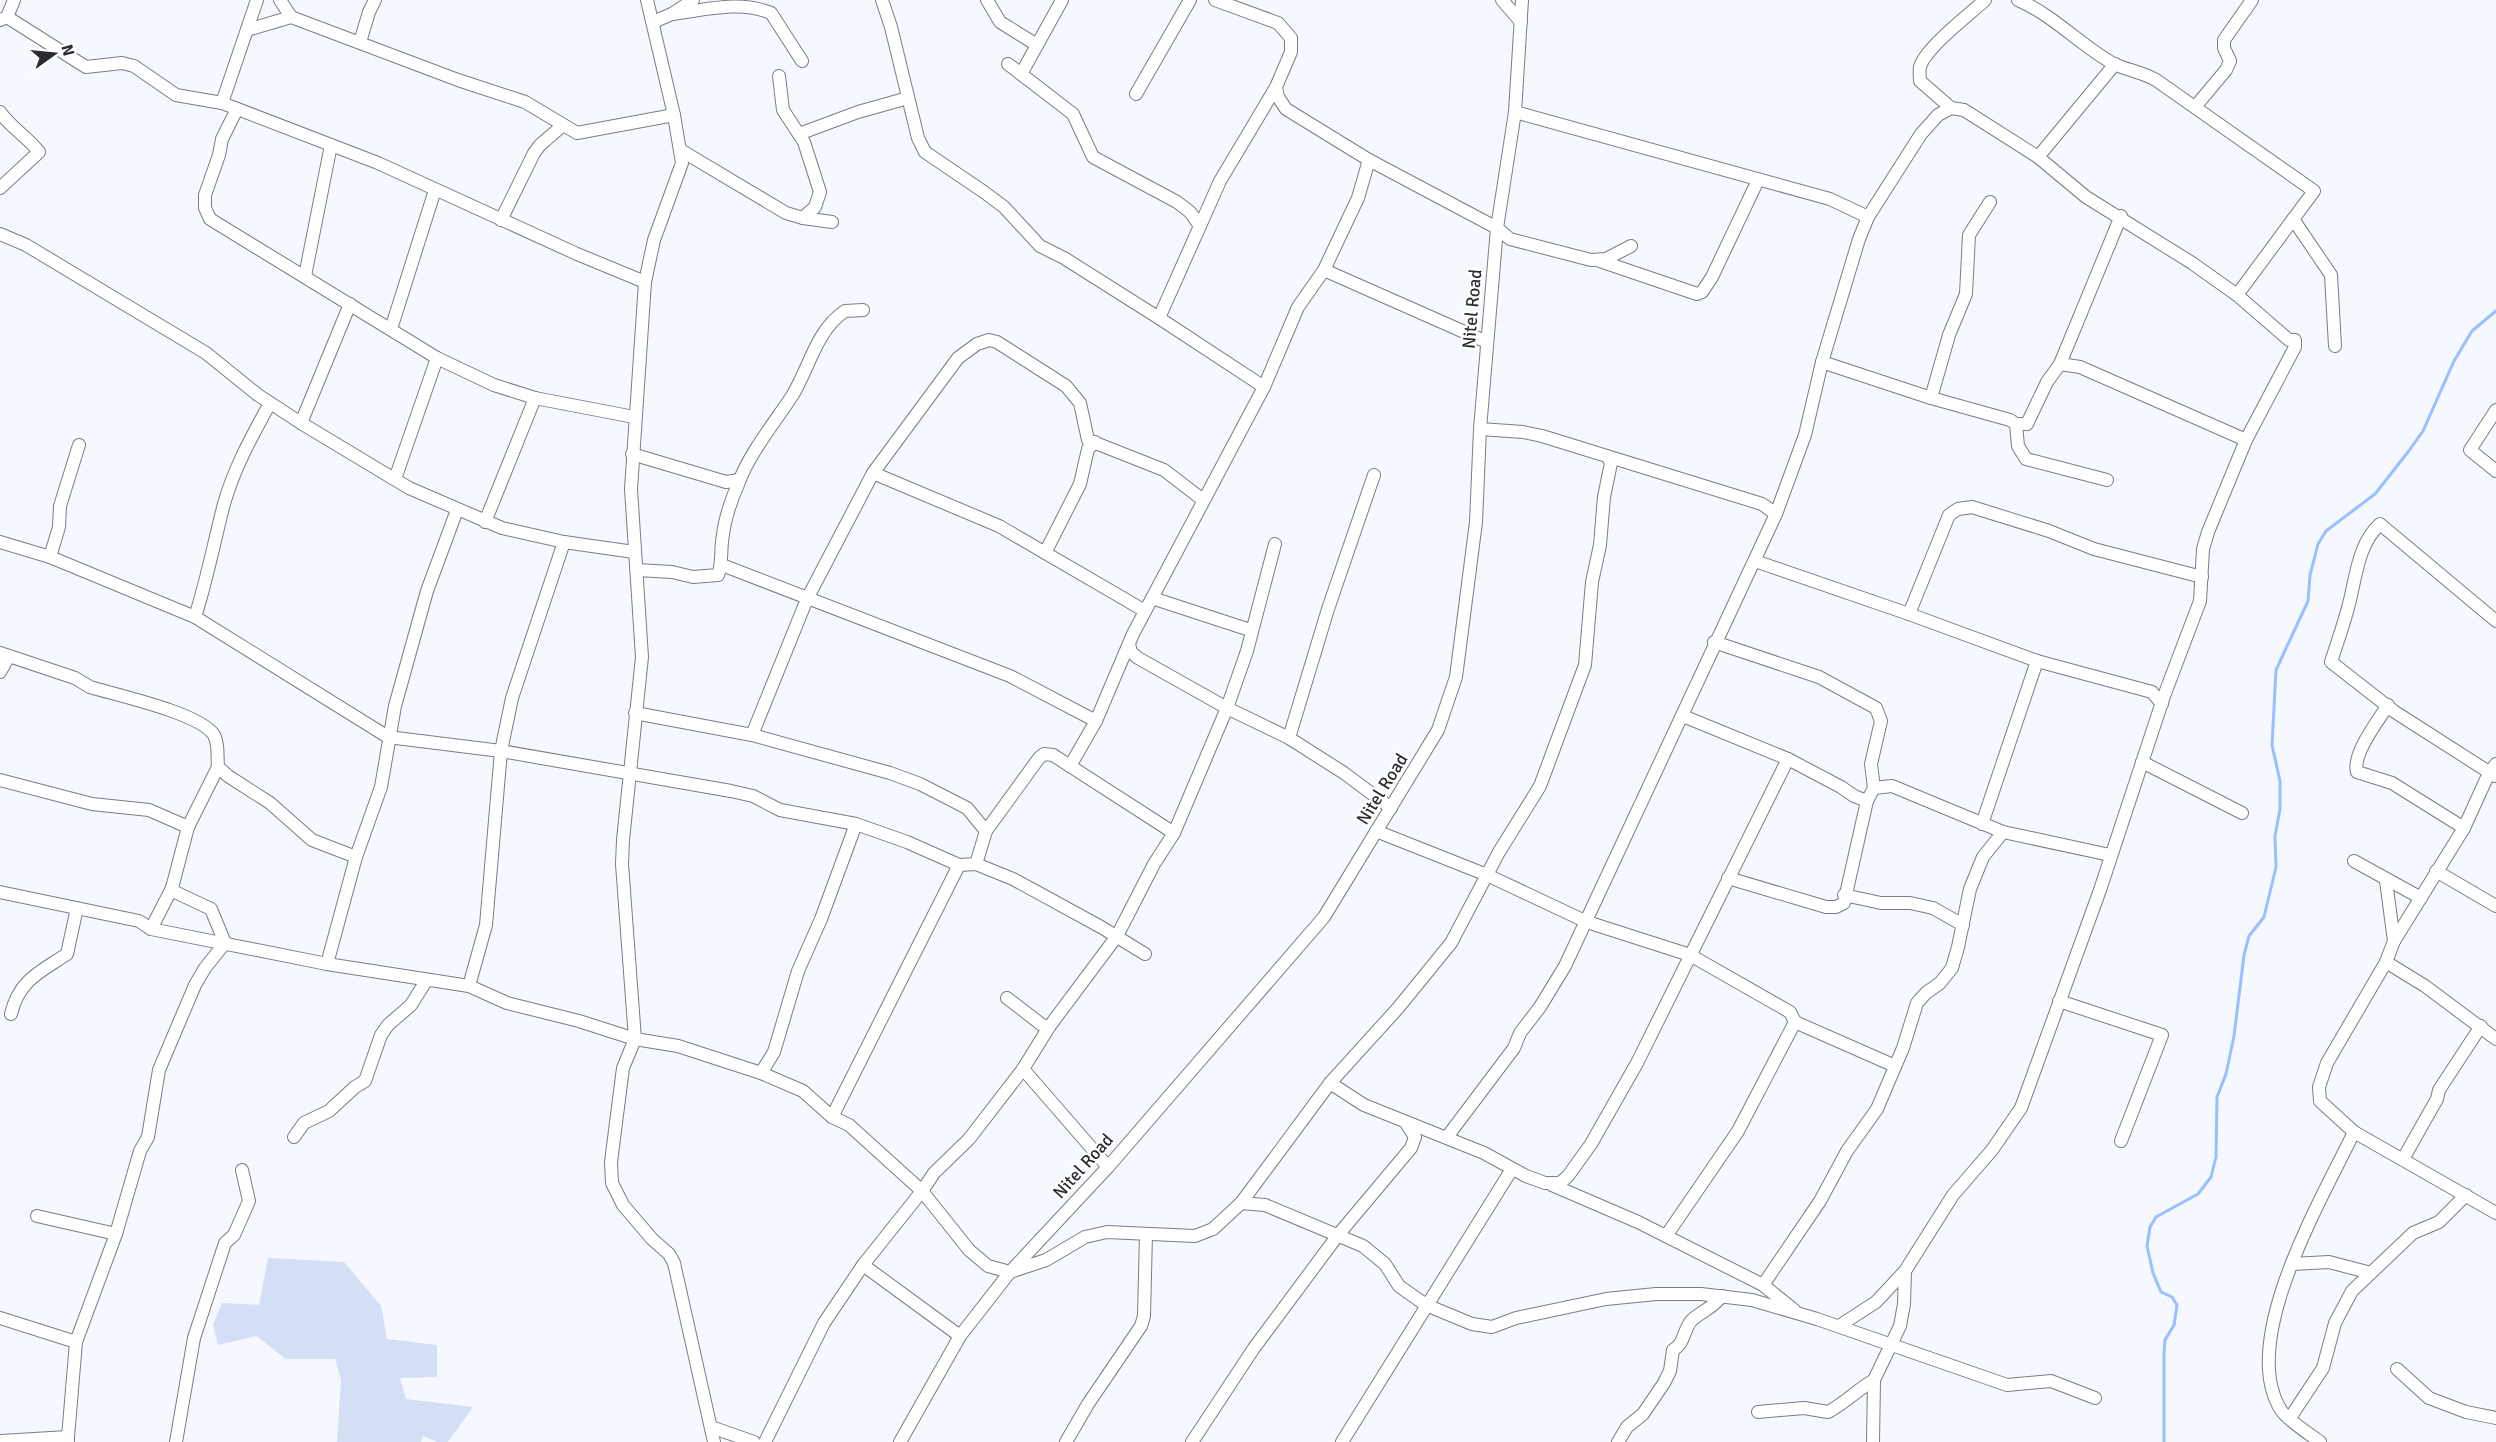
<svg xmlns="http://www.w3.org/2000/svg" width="2496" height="1442" viewBox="0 0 2496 1442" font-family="Signika,sans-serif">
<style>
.green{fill:#d4dff6}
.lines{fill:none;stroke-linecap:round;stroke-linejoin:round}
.stream{stroke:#98bfff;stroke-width:3}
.street-casing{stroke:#7a7d82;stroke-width:14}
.street{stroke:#fff;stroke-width:12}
.labels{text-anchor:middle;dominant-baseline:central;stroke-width:4.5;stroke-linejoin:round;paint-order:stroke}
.street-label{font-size:18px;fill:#2b2c2e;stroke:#fff}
</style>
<rect width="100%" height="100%" fill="#f5f8fe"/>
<path class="green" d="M268 1258 344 1262 381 1306 387 1339 437 1345V1377L400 1378 406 1399 473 1407 448 1442H438L423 1436 421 1442H337L341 1380 335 1359H286L256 1336 218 1345 213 1325 222 1303 259 1305Z"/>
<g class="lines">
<path class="stream" d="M2164 1442V1354L2165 1340 2174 1325 2177 1305 2172 1297 2161 1292 2153 1273 2147 1246 2150 1227 2156 1217 2198 1194 2211 1177 2216 1157 2217 1097 2226 1074 2234 1036 2244 955 2249 936 2264 917 2276 867 2275 836 2280 809V781L2272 745 2276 670 2308 601 2310 575 2318 544 2326 531 2375 494 2408 452 2423 431 2454 361 2472 331 2496 311"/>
<defs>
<g id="street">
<path d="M280 0 291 17"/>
<path d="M647 0 674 115 682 163 654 240 645 282 631 489 642 657 623 840 622 864 635 1039 623 1068 611 1162 612 1183 623 1205 652 1239 669 1254 674 1263 714 1442"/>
<path d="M882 0 891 27 918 138 925 152 984 192 1004 207 1040 246 1064 258 1159 318 1264 387"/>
<path d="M987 0 1000 22 1037 45"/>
<path d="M1215 0 1278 23 1291 38V52L1276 87 1278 97 1286 109 1369 160 1497 228 1510 239 1591 260 1606 259 1631 246"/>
<path d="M1502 0 1521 22"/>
<path d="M2018 0C2053 15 2079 44 2112 63 2126 70 2142 72 2156 80L2314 191 2237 295"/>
<path d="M672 14C705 10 740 0 771 13L802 61"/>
<path d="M7 17 86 67 122 63 134 66 176 95 222 103 378 163 577 254 645 282"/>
<path d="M0 20 7 17 14 0"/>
<path d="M653 22 672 14 693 0"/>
<path d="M247 30 291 17 458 80 525 102 577 133 674 115"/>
<path d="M360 42 369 12 375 0"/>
<path d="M1008 64 1073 114 1093 157 1177 202 1190 212 1200 226"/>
<path d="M1021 74 1062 0"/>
<path d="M779 76 783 110 804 142 820 192 815 207 803 218"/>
<path d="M1136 94 1190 0"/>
<path d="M222 103 257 0"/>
<path d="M2195 107 2226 70 2230 61 2224 48V40L2252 0"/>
<path d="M1951 108 1920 81C1920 77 1919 71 1920 67 1925 48 1970 14 1985 0"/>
<path d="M237 109 222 139 219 155 205 195V208L210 219 437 358 494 385 535 398 634 417"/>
<path d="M0 112C11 128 28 137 39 152L0 188"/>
<path d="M1515 112 1830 199 1868 217"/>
<path d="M799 134 858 112 908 98"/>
<path d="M682 151 786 213 803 218 832 222"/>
<path d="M2038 157 2115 64"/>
<path d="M2293 219 2331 275 2335 346"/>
<path d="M501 220 534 153 540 145 562 126"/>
<path d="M0 234 26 245 206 353 258 395 301 423 409 488 502 528 564 542 634 552"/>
<path d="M1600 261 1697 294 1702 292 1712 277 1758 180"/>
<path d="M1324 270 1487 342"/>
<path d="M305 276 331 145"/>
<path d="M1159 318 1220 181 1276 87"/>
<path d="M391 329 435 190"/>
<path d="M1822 362 1931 398 2010 420 2016 424 2018 446 2026 459 2107 480"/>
<path d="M2060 364 2121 216"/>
<path d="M1931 398 1949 335 1966 294 1969 235 1990 202"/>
<path d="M2496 410 2470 450 2496 471"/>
<path d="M301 423 350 304"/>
<path d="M2016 424H2027L2047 382 2060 364 2080 367 2246 440"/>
<path d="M1480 429 1523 432 1542 436 1762 504 1776 514"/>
<path d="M632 454 726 482 739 480"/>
<path d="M873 473 999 526 1145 611"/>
<path d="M395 479 437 358"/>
<path d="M485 522 535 398"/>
<path d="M0 542 50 557 195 617 388 737 501 751 731 791 753 796 780 810 856 824 907 842 959 865 976 864 1013 879 1101 927 1145 954"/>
<path d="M1045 553 1080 484 1088 449 1095 442"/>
<path d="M50 557 59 527 60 506 79 445"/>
<path d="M1755 561 1909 614 2037 661 2152 692 2162 704"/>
<path d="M722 565 1010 676 1096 721"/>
<path d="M637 570 672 572 693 577 718 575C723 562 720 549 723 535 725 517 732 498 739 482 749 454 775 422 792 396 809 369 816 330 845 311L863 310"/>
<path d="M1152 598 1250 630"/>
<path d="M1909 614 1949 515 1958 509 1972 507 2049 531 2094 549 2202 577"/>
<path d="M195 617C207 580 214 542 224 504 234 468 252 436 270 403"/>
<path d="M1714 642 1819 677 1876 708 1881 721 1871 764 1874 788"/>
<path d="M1129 644 1131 652 1138 658 1227 708 1289 738 1344 773 1391 808"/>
<path d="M0 653 75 678 90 687C116 695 200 713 214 735 219 744 217 757 218 767L228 776 270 803 312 840 356 857"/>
<path d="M0 672 9 656"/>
<path d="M2388 705C2378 721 2352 754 2357 772L2392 783 2464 828"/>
<path d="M635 713 752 735 890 773 920 784 967 808 986 831"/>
<path d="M1683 716 1788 759 1841 787 1854 796 1867 801 1874 788 1892 786 2003 832 2110 855"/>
<path d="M752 735 807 599 873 473 958 358 977 344 989 340 997 342 1066 386 1080 403 1088 440 1164 470 1203 500"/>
<path d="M1289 738 1328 609 1374 475"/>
<path d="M2142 762 2242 813"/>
<path d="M2496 764 2489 773 2464 828 2394 941 2386 962 2327 1063 2319 1087 2320 1101 2354 1132 2496 1213"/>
<path d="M1070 766 1096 721 1133 634 1264 387 1298 307 1324 270 1358 198 1369 160"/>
<path d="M2495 776 2395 712 2331 662C2337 643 2344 624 2349 604 2356 577 2358 544 2380 524L2496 621"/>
<path d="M0 780 92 804 149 810 188 827"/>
<path d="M1982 824 2037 661"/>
<path d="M1376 831 1487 875 1587 922 1690 955 1790 1012 1795 1022 1738 1131 1666 1236"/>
<path d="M2354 861 2421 898"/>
<path d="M976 864 986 831 1039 758 1044 754 1053 755 1174 833"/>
<path d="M2436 871 2496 906"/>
<path d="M1728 878 1826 907H1836L1844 903 1867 801"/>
<path d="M2386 881 2394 941"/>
<path d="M0 892 139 921 151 929 327 964 469 986 507 1003 579 1021 635 1039 678 1046 761 1073 803 1091 832 1117 849 1125 922 1191 969 1250 988 1266 1010 1272 1046 1260 1085 1237 1107 1232 1195 1236 1213 1229 1241 1203 1330 1083 1398 1008 1451 943 1499 852 1540 786 1585 665 1592 582 1600 545 1604 497 1611 463 1609 459"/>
<path d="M1844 895 1881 903H1910L1933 908 1963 925"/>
<path d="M151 929 172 888"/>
<path d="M2386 962 2425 986 2496 1039"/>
<path d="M327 964 356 857 381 787 395 706 427 591 457 510"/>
<path d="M469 986 486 925 501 751 512 698 564 542"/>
<path d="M1007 998 1042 1025 1049 1027"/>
<path d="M2059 1001 2162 1035 2121 1141"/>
<path d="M11 1014C19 980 40 972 67 954L77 908"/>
<path d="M1795 1022 1895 1066"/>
<path d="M761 1073 774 1052 798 971 821 919 856 824"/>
<path d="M1330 1083 1364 1105 1484 1153 1526 1176 1545 1183H1560L1568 1176 1591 1144 1637 1063 1788 759"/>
<path d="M832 1117 959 865"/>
<path d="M294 1137 304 1123 329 1111 355 1087 365 1081 381 1035 388 1025 411 1005 426 981"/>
<path d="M1447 1137 1514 1048 1520 1033 1540 1007 1565 966 1776 514 1805 435 1822 362 1859 239 1868 217 1921 134 1938 115 1951 108 1964 110 2038 157 2086 197 2192 263 2237 295 2289 340H2295V347L2246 440 2208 532 2203 549 2200 601 2164 696 2100 890 2021 1108 1992 1150 1953 1195 1905 1271 1876 1302 1839 1326"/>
<path d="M2403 1159 2437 1099 2439 1090 2481 1026"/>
<path d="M1108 1167 1023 1069 1049 1027 1117 936 1154 864 1174 833 1227 708 1247 651 1275 544"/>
<path d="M1552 1185 1638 1222 1763 1285 1794 1310"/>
<path d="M1241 1203 1265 1205 1363 1246 1385 1264 1399 1286 1426 1305 1472 1324 1492 1327 1516 1318 1606 1299 1656 1294H1701L1752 1300 1817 1319 2007 1385 2051 1381 2095 1398"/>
<path d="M37 1216 116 1234"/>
<path d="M2292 1264 2329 1262 2371 1273"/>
<path d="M863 1265 960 1336"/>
<path d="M1763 1285 1820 1201 1847 1151 1877 1109 1903 1048 1917 1003 1926 993 1940 983 1952 968 1958 947 1970 889 1983 857 2003 832"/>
<path d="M0 1318 76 1342"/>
<path d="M2397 1369 2429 1398 2466 1412 2496 1418"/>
<path d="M1758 1412 1804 1408 1828 1412C1845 1403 1857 1390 1874 1380"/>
<path d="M2290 1418 2323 1368 2335 1323 2352 1291 2413 1233 2439 1222 2466 1195"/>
<path d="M711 1427 754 1442"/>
<path d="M68 1437 76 1342 116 1234 140 1151 148 1137 159 1070 195 985 205 968 225 943 211 909 175 892 172 888 188 827 218 767"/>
<path d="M0 1441 68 1437V1442"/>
<path d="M176 1442 194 1338 225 1243 234 1235 249 1201 242 1170"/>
<path d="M765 1442 824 1323 863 1265 922 1191 934 1173 969 1139 1023 1069"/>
<path d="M900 1442 960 1336 1010 1272 1108 1167 1324 917 1438 730 1456 677 1476 522 1480 429 1497 228 1515 112 1522 0"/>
<path d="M1066 1442 1088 1404 1141 1326 1144 1316 1146 1234"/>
<path d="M1192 1442 1254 1348 1338 1235 1411 1148 1415 1137 1406 1123"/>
<path d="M1342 1442 1512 1169"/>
<path d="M1618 1442 1627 1427 1643 1414 1664 1383 1670 1371 1673 1350C1685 1343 1683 1331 1691 1321 1700 1312 1713 1308 1722 1296"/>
<path d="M1873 1442 1874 1380 1900 1326 1904 1304 1905 1271"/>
<path d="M2320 1442C2310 1434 2287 1420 2281 1410 2237 1341 2323 1197 2354 1132"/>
</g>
</defs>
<use href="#street" class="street-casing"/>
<use href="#street" class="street"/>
</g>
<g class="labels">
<g class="street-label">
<text transform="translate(1472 309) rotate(-85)">Nitel Road</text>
<text transform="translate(1382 789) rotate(-58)">Nitel Road</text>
<text transform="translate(1083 1166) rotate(-48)">Nitel Road</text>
</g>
</g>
<g transform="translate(54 54) rotate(75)" stroke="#ffffff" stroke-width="4.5" paint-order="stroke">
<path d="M0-4.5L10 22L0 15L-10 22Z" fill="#2b2c2e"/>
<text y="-9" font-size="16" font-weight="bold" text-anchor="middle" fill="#2b2c2e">N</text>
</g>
</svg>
